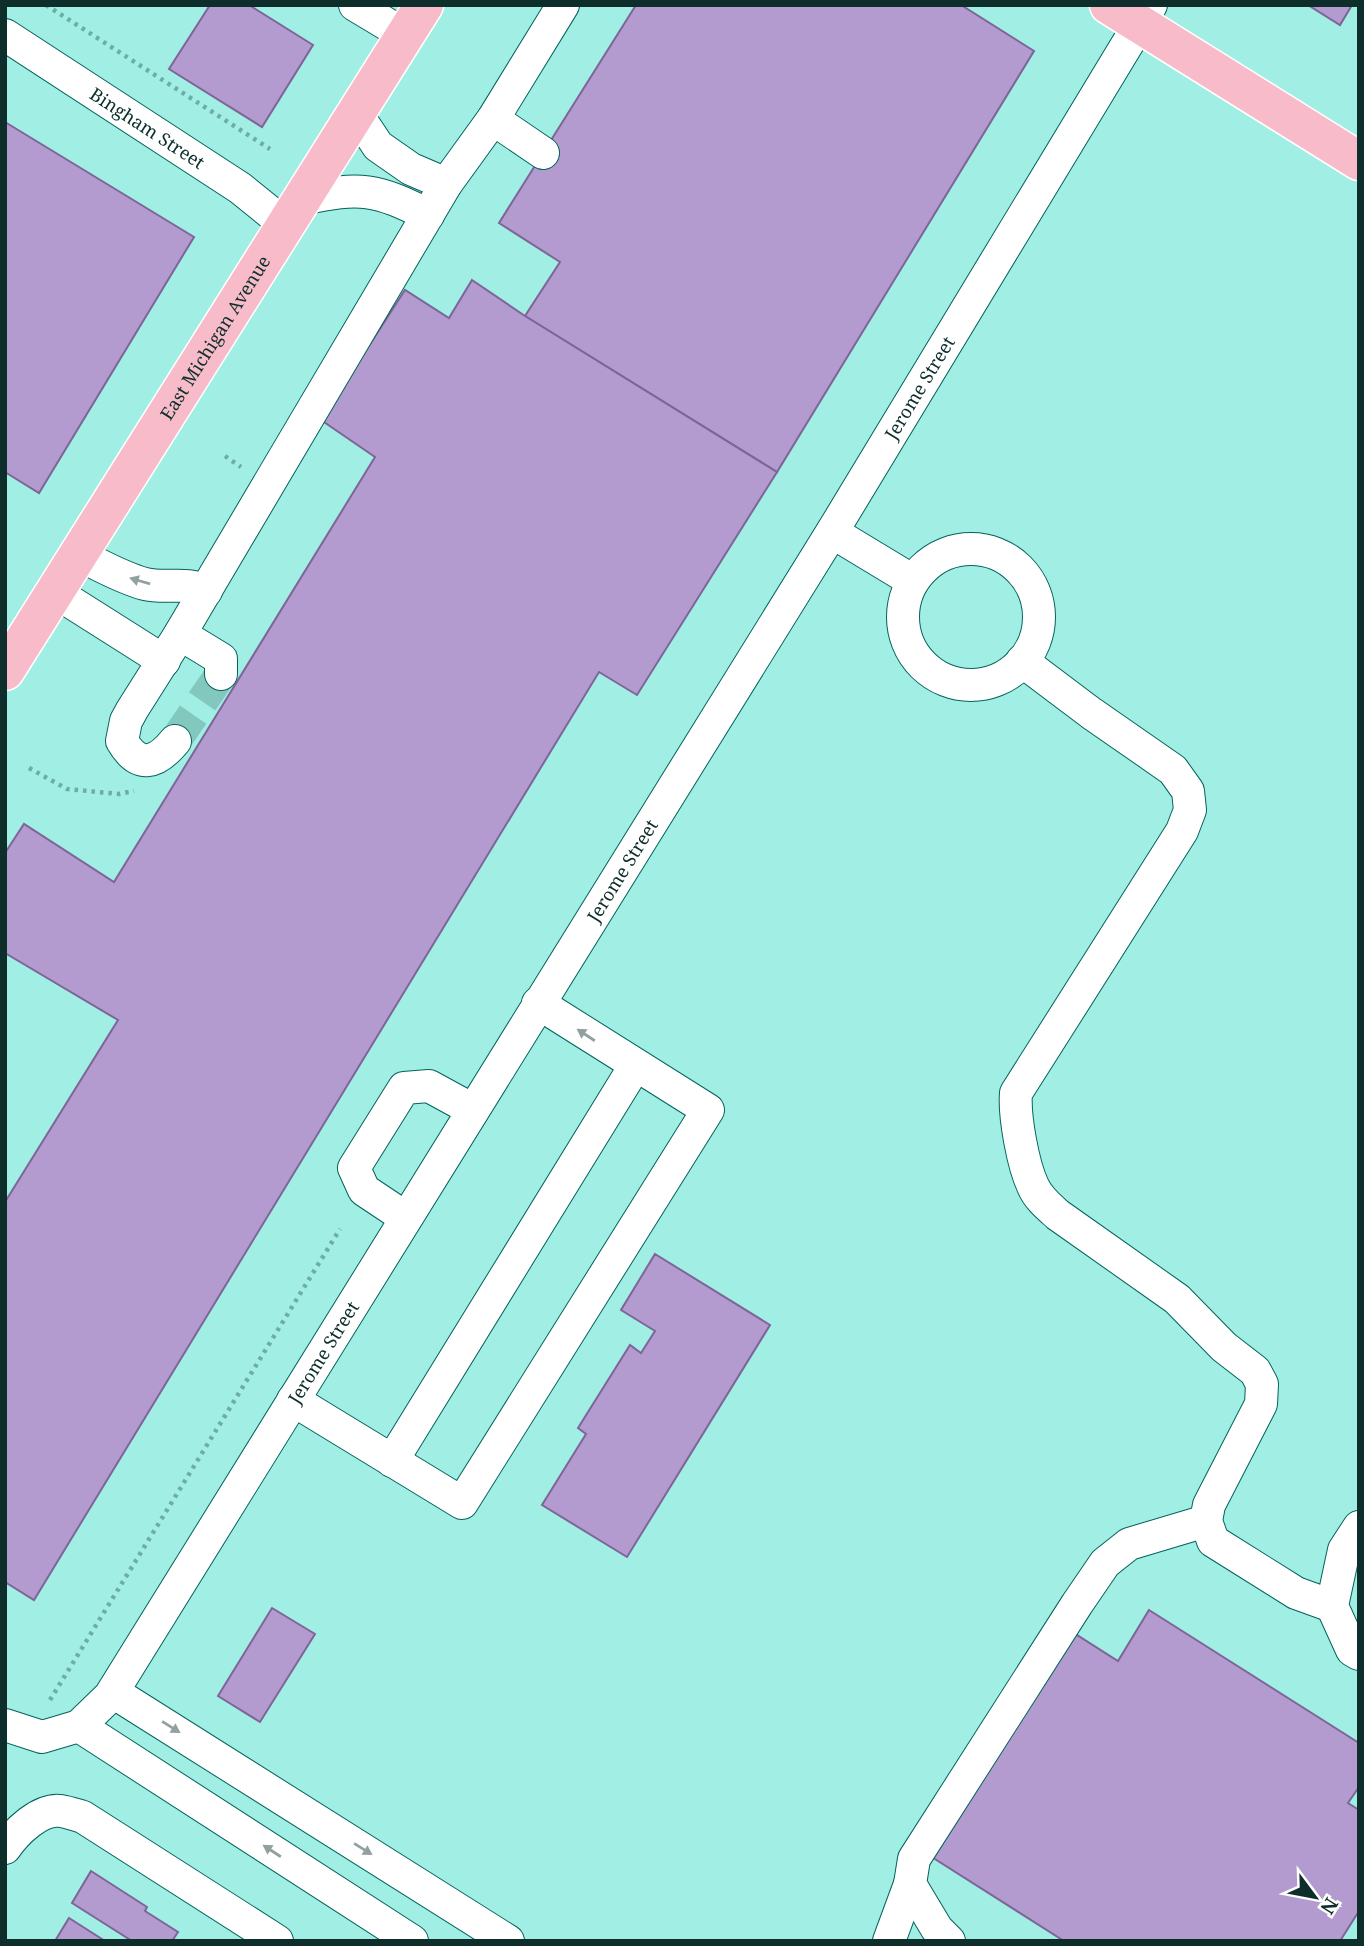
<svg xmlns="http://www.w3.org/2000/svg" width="1364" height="1946" viewBox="0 0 1364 1946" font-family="'Noto Serif',serif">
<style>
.building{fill:#b39bcf;stroke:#7d6697;stroke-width:2}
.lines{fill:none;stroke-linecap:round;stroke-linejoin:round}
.minor-tunnel{stroke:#83c8bf;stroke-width:32;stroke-dasharray:32 16;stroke-linecap:butt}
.minor-casing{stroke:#03635b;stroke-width:34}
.major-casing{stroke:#fff;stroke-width:41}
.path{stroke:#6eada5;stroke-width:4.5;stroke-dasharray:3.5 5;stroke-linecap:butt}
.minor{stroke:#fff;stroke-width:32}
.major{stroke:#f7bbc9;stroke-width:38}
.oneway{fill:#92a1a0}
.labels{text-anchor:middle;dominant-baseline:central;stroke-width:7;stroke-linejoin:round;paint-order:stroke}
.street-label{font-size:18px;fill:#0d2e2b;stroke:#fefefe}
</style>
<rect width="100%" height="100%" fill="#a0eee4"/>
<g class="building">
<path d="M210 5H249L313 45 262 127 169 69Z"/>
<path d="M636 5H961L1034 51 777 472 525 316 560 262 499 223Z"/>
<path d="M1308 5H1352L1340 25Z"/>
<path d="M5 122 194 237 39 493 5 472Z"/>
<path d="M472 280 525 316 777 472 637 695 599 672 34 1600 5 1582V1202L118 1020 5 953V853L24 824 114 882 375 457 321 420 405 290 449 318Z"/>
<path d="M655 1254 770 1325 627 1557 542 1505 586 1434 578 1428 630 1345 641 1353 655 1331 621 1310Z"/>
<path d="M272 1608 315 1634 260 1722 218 1696Z"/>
<path d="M1149 1610 1359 1743V1787L1348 1803 1359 1810V1911L1340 1941H1064L927 1854 1069 1630 1118 1661Z"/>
<path d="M91 1871 147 1907 145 1911 178 1932 172 1941H132L72 1903Z"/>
<path d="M69 1918 105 1941H55Z"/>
</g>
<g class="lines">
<path class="minor-tunnel" d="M175 741 221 674"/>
<defs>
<g id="minor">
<path d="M355 5 405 35"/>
<path id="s1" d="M5 35 240 188 287 226"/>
<path d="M356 113 378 146 411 169 446 184"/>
<path d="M493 119 543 153"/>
<path d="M303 199C361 186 376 189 428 215"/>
<path d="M832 532 913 581"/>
<circle cx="971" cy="617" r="68"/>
<path d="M79 555C100 565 122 578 145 584 166 589 186 581 206 591"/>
<path d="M55 592 164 661"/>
<path d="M180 634 221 659V674"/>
<path d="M1022 661 1091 713 1173 770 1188 791 1190 810 1182 831 1016 1093C1014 1116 1023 1165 1033 1186 1038 1198 1048 1206 1058 1215L1177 1299 1224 1347 1255 1371 1262 1384 1261 1404 1209 1505 1206 1521 1213 1541 1296 1593 1332 1606"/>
<path d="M175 741C157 763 139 770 122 741L126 721 132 710 180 634 446 184 493 119 563 5"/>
<path d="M406 1218 364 1190 354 1168 404 1088 429 1086 473 1110"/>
<path d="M293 1400 462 1503 708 1110 538 1003"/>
<path d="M392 1461 635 1066"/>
<path d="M1359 1527 1344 1550 1332 1606 1352 1650 1359 1654"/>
<path d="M113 1692 508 1941"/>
<path id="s2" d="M5 1725 42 1737 79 1726 110 1696 832 532 1151 5"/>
<path d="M79 1726 412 1941"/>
<path d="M5 1848C16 1832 40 1808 61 1811 68 1812 76 1815 83 1817L277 1941"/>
<path d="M889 1941 910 1884"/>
<path d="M949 1941 937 1929 910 1884 914 1859 1077 1604 1105 1563 1129 1544 1206 1521"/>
</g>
<g id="major">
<path d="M1109 5 1359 161"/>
<path id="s3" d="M5 671 424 5"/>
</g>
</defs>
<use href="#minor" class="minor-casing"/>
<use href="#major" class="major-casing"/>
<g class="path">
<path d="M46 5 270 149"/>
<path d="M225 456 241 467"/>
<path d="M29 768 67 789 119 794 134 791"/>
<path d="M50 1700 340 1229"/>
</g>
<use href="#minor" class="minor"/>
<use href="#major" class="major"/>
</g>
<defs><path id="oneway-solid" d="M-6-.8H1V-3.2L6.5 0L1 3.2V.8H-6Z" transform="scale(1.75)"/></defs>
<g class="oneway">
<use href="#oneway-solid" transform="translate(140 581) rotate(-164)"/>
<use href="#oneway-solid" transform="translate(586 1035) rotate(-147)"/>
<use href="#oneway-solid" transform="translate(171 1727) rotate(32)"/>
<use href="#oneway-solid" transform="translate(363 1849) rotate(32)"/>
<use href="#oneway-solid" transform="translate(272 1851) rotate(-147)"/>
</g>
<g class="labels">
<g class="street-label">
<text stroke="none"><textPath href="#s1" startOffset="170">Bingham Street</textPath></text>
<text stroke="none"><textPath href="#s3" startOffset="394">East Michigan Avenue</textPath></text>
<text stroke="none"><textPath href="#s2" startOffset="1659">Jerome Street</textPath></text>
<text stroke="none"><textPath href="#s2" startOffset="1092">Jerome Street</textPath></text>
<text stroke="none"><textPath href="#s2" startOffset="525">Jerome Street</textPath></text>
</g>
</g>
<rect width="1364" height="1946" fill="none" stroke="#0d2e2b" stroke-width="14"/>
<g transform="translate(1315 1897) rotate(122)" stroke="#fefefe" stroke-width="5" paint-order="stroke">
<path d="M0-5L12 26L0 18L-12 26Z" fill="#0d2e2b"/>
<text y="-10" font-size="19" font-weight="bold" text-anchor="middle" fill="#0d2e2b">N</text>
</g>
</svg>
